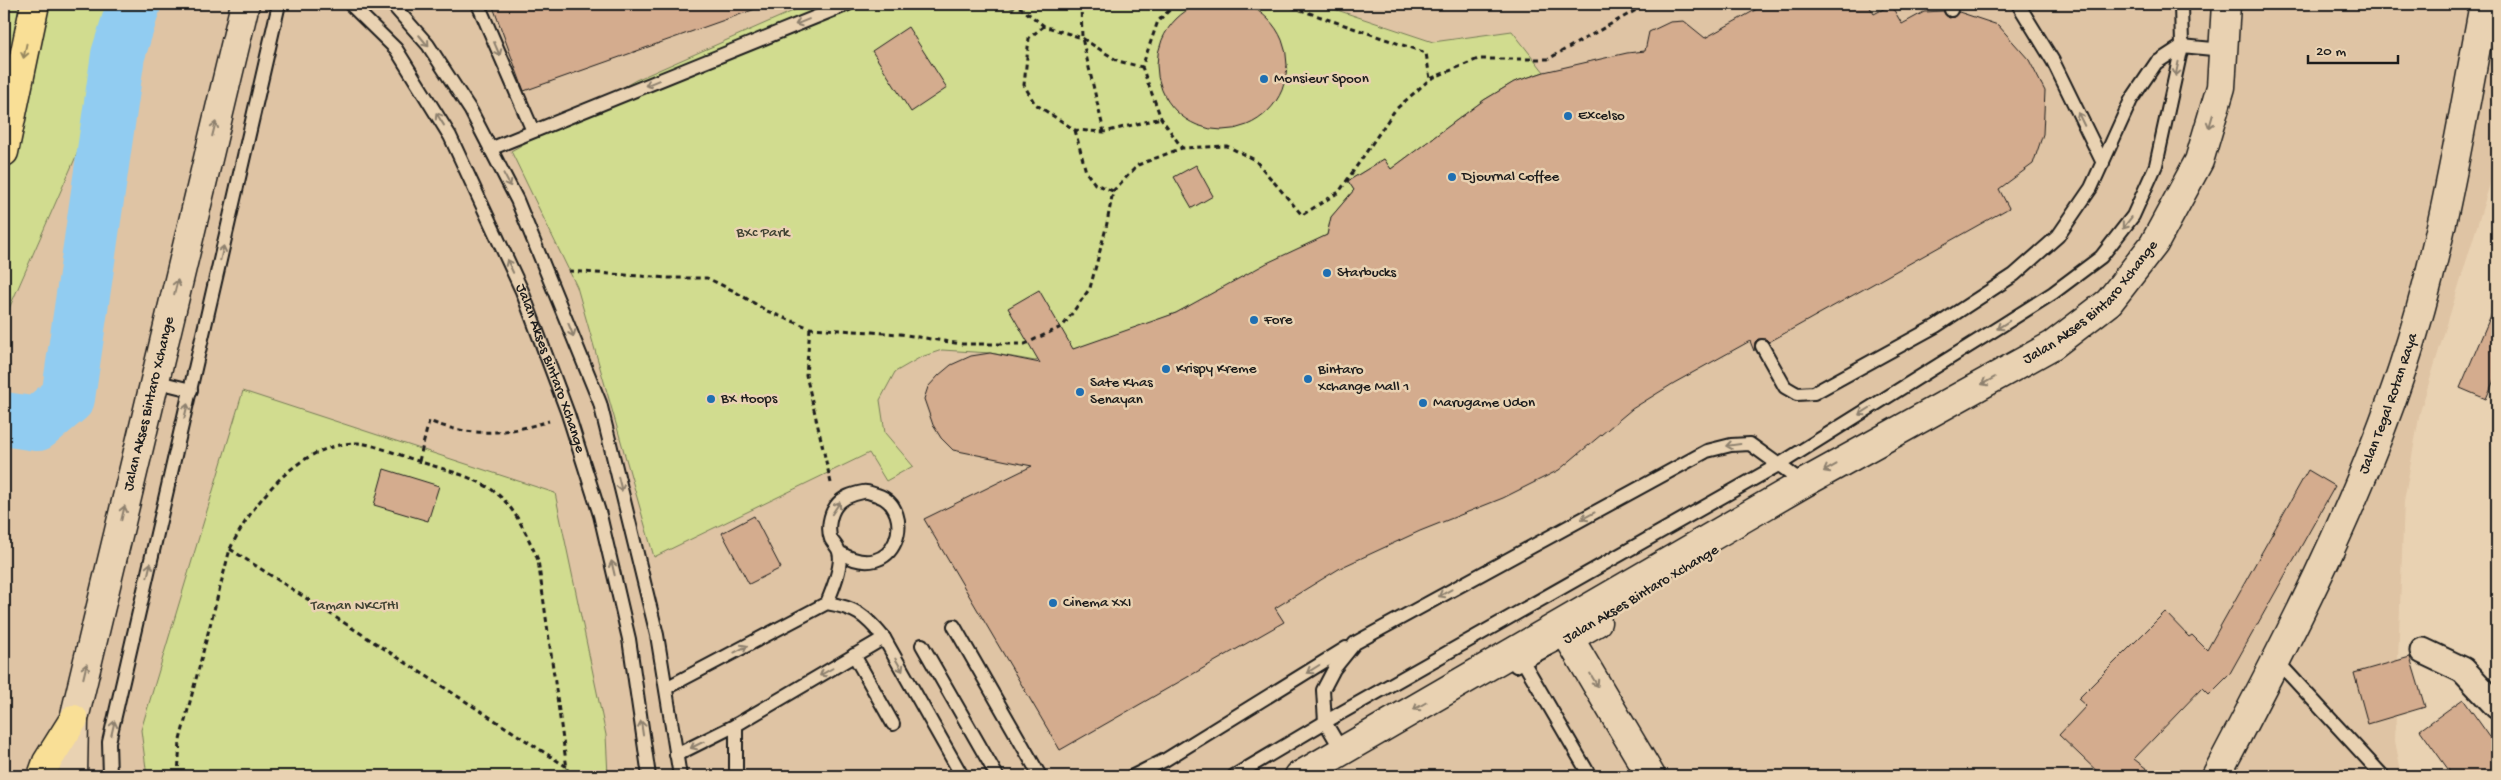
<svg xmlns="http://www.w3.org/2000/svg" width="2501" height="780" viewBox="0 0 2501 780" font-family="'Gochi Hand',sans-serif">
<style>
.built{fill:#dfc4a4}
.green{fill:#d1dc8f;stroke:#767c56}
.lines{fill:none;stroke-linecap:round;stroke-linejoin:round}
.river{stroke:#91ccf1;stroke-width:54}
.building{fill:#d4ac8e;stroke:#1c1c1c}
.service-casing{stroke:#1c1c1c;stroke-width:16}
.minor-casing{stroke:#1c1c1c;stroke-width:29}
.secondary-casing{stroke:#1c1c1c;stroke-width:31}
.primary-casing{stroke:#1c1c1c;stroke-width:31}
.motorway-casing{stroke:#1c1c1c;stroke-width:31}
.path{stroke:#1c1c1c;stroke-width:3;stroke-dasharray:5 4;stroke-linecap:butt}
.service{stroke:#e9d2b2;stroke-width:12}
.minor{stroke:#e9d2b2;stroke-width:25}
.secondary{stroke:#e9d2b2;stroke-width:28}
.primary{stroke:#f9df96;stroke-width:28}
.motorway{stroke:#f9df96;stroke-width:28}
.oneway{stroke:#8d806e}
.oneway2{stroke:#96875f}
.poi-dot{fill:#1f6fb2;stroke:#e9d2b2;stroke-width:2}
.labels{text-anchor:middle;dominant-baseline:central;stroke-width:5;stroke-linejoin:round;paint-order:stroke}
.poi-label{font-size:15px;fill:#1c1c1c;stroke:#e9d2b2;text-anchor:start}
.park-label{font-size:15px;fill:#404233;stroke:#e9d2b2}
.street-label{font-size:15px;fill:#1c1c1c;stroke:#e9d2b2}
</style>
<rect width="100%" height="100%" fill="#e9d2b2"/>
<filter id="ink" filterUnits="userSpaceOnUse"><feTurbulence type="fractalNoise" baseFrequency=".02" numOctaves="2"/><feDisplacementMap in="SourceGraphic" scale="10" xChannelSelector="R" yChannelSelector="G"/><feConvolveMatrix kernelMatrix="1 2 1 2 8 2 1 2 1" color-interpolation-filters="sRGB"/></filter>
<g filter="url(#ink)">
<path class="built" d="M143 4H2497V161L2420 412 2404 501 2395 741 2402 776H4V320Z"/>
<g class="green">
<path d="M4 4H143L4 320Z"/>
<path d="M809 4H1319L1433 42 1512 31 1544 72 1514 82 1484 100 1391 169 1384 159 1348 181 1354 190 1331 217 1327 235 1176 313 1116 336 1035 361 990 353 942 350 921 357 895 372 880 400 885 433 913 466 886 481 869 453 654 557 577 287 511 151 636 80Z"/>
<path d="M243 391 555 493 606 735 608 776H147L141 730Z"/>
</g>
<g class="lines">
<path class="river" d="M4 419 37 424 68 398 118 55 134 4"/>
</g>
<g class="building">
<circle cx="1222" cy="65" r="65"/>
<path d="M492 4H761V7L524 91Z"/>
<path d="M1766 4H1868L1874 14 1891 5 1902 24 1924 12 1943 11 1949 18 1954 17 1959 12 1998 25 2029 60 2045 91 2043 134 2033 164 1999 189 2009 208 1769 342 1766 339H1758L1755 342 1754 351 1750 341 1674 383 1632 409 1559 470 1503 498 1420 531 1342 567 1275 608 1284 622 1060 750 924 519 1032 466 953 450 941 438 933 425 924 399 928 387 939 375 951 365 971 356 990 353 1040 363 1008 308 1039 290 1073 349 1176 313 1267 263 1327 235 1331 217 1354 190 1348 181 1384 159 1391 169 1484 100 1514 82 1544 72 1627 53 1645 51 1649 32 1670 22 1684 21 1705 38Z"/>
<path d="M908 27 947 88 911 112 872 51Z"/>
<path d="M1196 165 1213 196 1192 208 1174 177Z"/>
<path d="M2497 301V373L2486 399 2460 388Z"/>
<path d="M384 469 439 486 428 521 374 505Z"/>
<path d="M2308 470 2335 486 2229 675 2209 695 2202 688 2134 759 2156 776H2102L2059 735 2086 706 2078 699 2165 612 2189 637 2192 635 2207 650Z"/>
<path d="M754 516 781 568 749 584 722 533Z"/>
<path d="M2410 657 2425 707 2368 724 2354 673Z"/>
<path d="M2463 699 2497 747V776H2453L2420 730Z"/>
</g>
<g class="lines">
<defs>
<g id="service">
<path id="s1" d="M350 4 396 49 450 136 522 291 568 414 600 515 629 639 649 776"/>
<path d="M392 4 428 45 471 111 517 200 600 403 657 635 680 776"/>
<path d="M478 4 533 131"/>
<path d="M2018 4 2053 61 2103 163"/>
<path d="M1951 10 1952 4"/>
<path d="M490 149 848 4"/>
<path d="M1762 346 1785 387 1797 394 1814 393 1936 326 2014 275 2058 236 2091 188 2131 100 2156 63 2182 46 2223 50"/>
<path d="M154 381 191 390"/>
<path d="M827 603C832 591 843 565 839 552 838 547 833 543 831 539 827 529 830 514 836 506 842 497 853 494 863 492 868 491 872 494 877 495 918 508 897 588 839 552"/>
<path d="M954 626 1040 776"/>
<path d="M922 645 997 776"/>
<path d="M854 655 893 724"/>
<path d="M2277 661 2383 776"/>
<path d="M1524 663 1590 776"/>
<path d="M1516 666 1569 638"/>
<path d="M666 688 827 603C856 608 865 615 884 638L962 776"/>
<path d="M1342 751 1325 722 1323 690 1334 669 1355 643 1707 451 1731 445 1750 444 1804 483"/>
<path d="M676 755 736 725 884 638"/>
<path d="M110 776 109 742 279 4"/>
<path d="M736 776V725"/>
<path d="M1133 776 1165 760 1346 648"/>
<path d="M1234 776 1325 722 1780 464 2001 326 2053 293 2101 257 2133 216 2156 165 2182 46 2181 4"/>
</g>
<path id="minor" d="M2423 651 2463 670 2497 706"/>
<g id="secondary">
<path d="M1597 622 1569 638 1651 776"/>
<path id="s2" d="M73 776 74 719 245 4"/>
<path id="s3" d="M1299 776 1804 483 2053 345 2109 302 2154 244 2199 161 2221 87 2226 4"/>
<path id="s4" d="M2216 776C2286 643 2356 510 2403 367 2442 249 2461 126 2484 4"/>
</g>
<path id="primary" d="M42 776 47 762 74 719"/>
<path id="motorway" d="M4 152 35 4"/>
</defs>
<use href="#service" class="service-casing"/>
<use href="#minor" class="minor-casing"/>
<use href="#secondary" class="secondary-casing"/>
<use href="#primary" class="primary-casing"/>
<use href="#motorway" class="motorway-casing"/>
<g class="path">
<path d="M992 4 1021 8 1044 26 1082 38 1118 61 1142 67"/>
<path d="M1081 4 1082 38 1104 132"/>
<path d="M1176 4 1158 21 1142 67 1161 118 1182 148"/>
<path d="M1283 4 1426 53 1430 79"/>
<path d="M1044 26 1029 38 1024 85 1035 104 1075 130 1104 132 1161 118"/>
<path d="M1075 130 1086 172 1095 184 1113 191"/>
<path d="M569 271 668 278H707L734 291 767 311 810 328 900 334 962 344H1025L1063 326 1090 288 1106 228 1113 191 1138 165 1182 148 1227 146 1255 160 1302 215 1339 192 1395 110 1430 79 1478 59H1548L1647 4"/>
<path d="M810 328 806 375 831 483"/>
<path d="M419 461 429 421C471 438 507 434 549 421"/>
<path d="M230 549 567 767"/>
<path d="M178 776 180 740 230 549C253 502 299 443 358 443 374 444 407 458 424 463 495 484 508 490 538 560L568 776"/>
</g>
<use href="#service" class="service"/>
<use href="#minor" class="minor"/>
<use href="#secondary" class="secondary"/>
<use href="#primary" class="primary"/>
<use href="#motorway" class="motorway"/>
</g>
<defs><path id="oneway-shaft" d="M-6 0H5M1.5-3L5.5 0L1.5 3" fill="none" stroke-width="1.6" stroke-linecap="round" stroke-linejoin="round" transform="scale(1.25)"/></defs>
<g class="oneway">
<use href="#oneway-shaft" transform="translate(802 22) rotate(158)"/>
<use href="#oneway-shaft" transform="translate(424 41) rotate(50)"/>
<use href="#oneway-shaft" transform="translate(497 49) rotate(67)"/>
<use href="#oneway-shaft" transform="translate(2177 69) rotate(102)"/>
<use href="#oneway-shaft" transform="translate(652 83) rotate(158)"/>
<use href="#oneway-shaft" transform="translate(440 119) rotate(-122)"/>
<use href="#oneway-shaft" transform="translate(2081 119) rotate(-116)"/>
<use href="#oneway-shaft" transform="translate(2211 121) rotate(106)"/>
<use href="#oneway-shaft" transform="translate(214 129) rotate(-76)"/>
<use href="#oneway-shaft" transform="translate(507 180) rotate(62)"/>
<use href="#oneway-shaft" transform="translate(2127 223) rotate(128)"/>
<use href="#oneway-shaft" transform="translate(222 253) rotate(-77)"/>
<use href="#oneway-shaft" transform="translate(510 266) rotate(-115)"/>
<use href="#oneway-shaft" transform="translate(176 287) rotate(-76)"/>
<use href="#oneway-shaft" transform="translate(2003 325) rotate(147)"/>
<use href="#oneway-shaft" transform="translate(571 330) rotate(68)"/>
<use href="#oneway-shaft" transform="translate(1988 381) rotate(151)"/>
<use href="#oneway-shaft" transform="translate(186 411) rotate(-77)"/>
<use href="#oneway-shaft" transform="translate(1865 411) rotate(148)"/>
<use href="#oneway-shaft" transform="translate(1733 445) rotate(172)"/>
<use href="#oneway-shaft" transform="translate(1830 468) rotate(151)"/>
<use href="#oneway-shaft" transform="translate(620 484) rotate(76)"/>
<use href="#oneway-shaft" transform="translate(836 508) rotate(-56)"/>
<use href="#oneway-shaft" transform="translate(123 513) rotate(-77)"/>
<use href="#oneway-shaft" transform="translate(1588 516) rotate(152)"/>
<use href="#oneway-shaft" transform="translate(613 568) rotate(-103)"/>
<use href="#oneway-shaft" transform="translate(149 570) rotate(-77)"/>
<use href="#oneway-shaft" transform="translate(1445 593) rotate(151)"/>
<use href="#oneway-shaft" transform="translate(741 649) rotate(-28)"/>
<use href="#oneway-shaft" transform="translate(899 665) rotate(60)"/>
<use href="#oneway-shaft" transform="translate(1313 669) rotate(148)"/>
<use href="#oneway-shaft" transform="translate(85 671) rotate(-77)"/>
<use href="#oneway-shaft" transform="translate(826 672) rotate(150)"/>
<use href="#oneway-shaft" transform="translate(1594 680) rotate(59)"/>
<use href="#oneway-shaft" transform="translate(1420 706) rotate(150)"/>
<use href="#oneway-shaft" transform="translate(113 728) rotate(-77)"/>
<use href="#oneway-shaft" transform="translate(642 728) rotate(-98)"/>
<use href="#oneway-shaft" transform="translate(697 745) rotate(154)"/>
</g>
<use class="oneway2" href="#oneway-shaft" transform="translate(25 51) rotate(102)"/>
</g>
<g class="poi-dot">
<circle cx="1264" cy="79" r="5"/>
<circle cx="1568" cy="116" r="5"/>
<circle cx="1452" cy="177" r="5"/>
<circle cx="1327" cy="273" r="5"/>
<circle cx="1254" cy="320" r="5"/>
<circle cx="1166" cy="369" r="5"/>
<circle cx="1308" cy="379" r="5"/>
<circle cx="1080" cy="392" r="5"/>
<circle cx="711" cy="399" r="5"/>
<circle cx="1423" cy="403" r="5"/>
<circle cx="1053" cy="603" r="5"/>
</g>
<g class="labels">
<g class="poi-label">
<text x="1274" y="79">Monsieur Spoon</text>
<text x="1578" y="116">Excelso</text>
<text x="1462" y="177">Djournal Coffee</text>
<text x="1337" y="273">Starbucks</text>
<text x="1264" y="320">Fore</text>
<text x="1176" y="369">Krispy Kreme</text>
<text x="1318" y="370">Bintaro<tspan x="1318" dy="17">Xchange Mall 1</tspan></text>
<text x="1090" y="383">Sate Khas<tspan x="1090" dy="17">Senayan</tspan></text>
<text x="721" y="399">BX Hoops</text>
<text x="1433" y="403">Marugame Udon</text>
<text x="1063" y="603">Cinema XXI</text>
</g>
<g class="park-label">
<text x="763" y="233">BXc Park</text>
<text x="355" y="606">Taman NKCTHI</text>
</g>
<g class="street-label">
<text stroke="none"><textPath href="#s3" startOffset="925">Jalan Akses Bintaro Xchange</textPath></text>
<text stroke="none"><textPath href="#s1" startOffset="420">Jalan Akses Bintaro Xchange</textPath></text>
<text stroke="none"><textPath href="#s4" startOffset="411">Jalan Tegal Rotan Raya</textPath></text>
<text stroke="none"><textPath href="#s2" startOffset="381">Jalan Akses Bintaro Xchange</textPath></text>
<text transform="translate(1641 595) rotate(-31)">Jalan Akses Bintaro Xchange</text>
</g>
</g>
<rect width="2501" height="780" fill="none" stroke="#e9d2b2" stroke-width="20"/>
<rect x="10" y="10" width="2481" height="760" fill="none" stroke="#1c1c1c" stroke-width="2" filter="url(#ink)"/>
<path d="M2308 55v8h90v-8" fill="none" stroke="#1c1c1c" stroke-width="2.5"/>
<text x="2316" y="55" font-size="15" fill="#1c1c1c" stroke="#e9d2b2" stroke-width="4" paint-order="stroke">20 m</text>
</svg>
